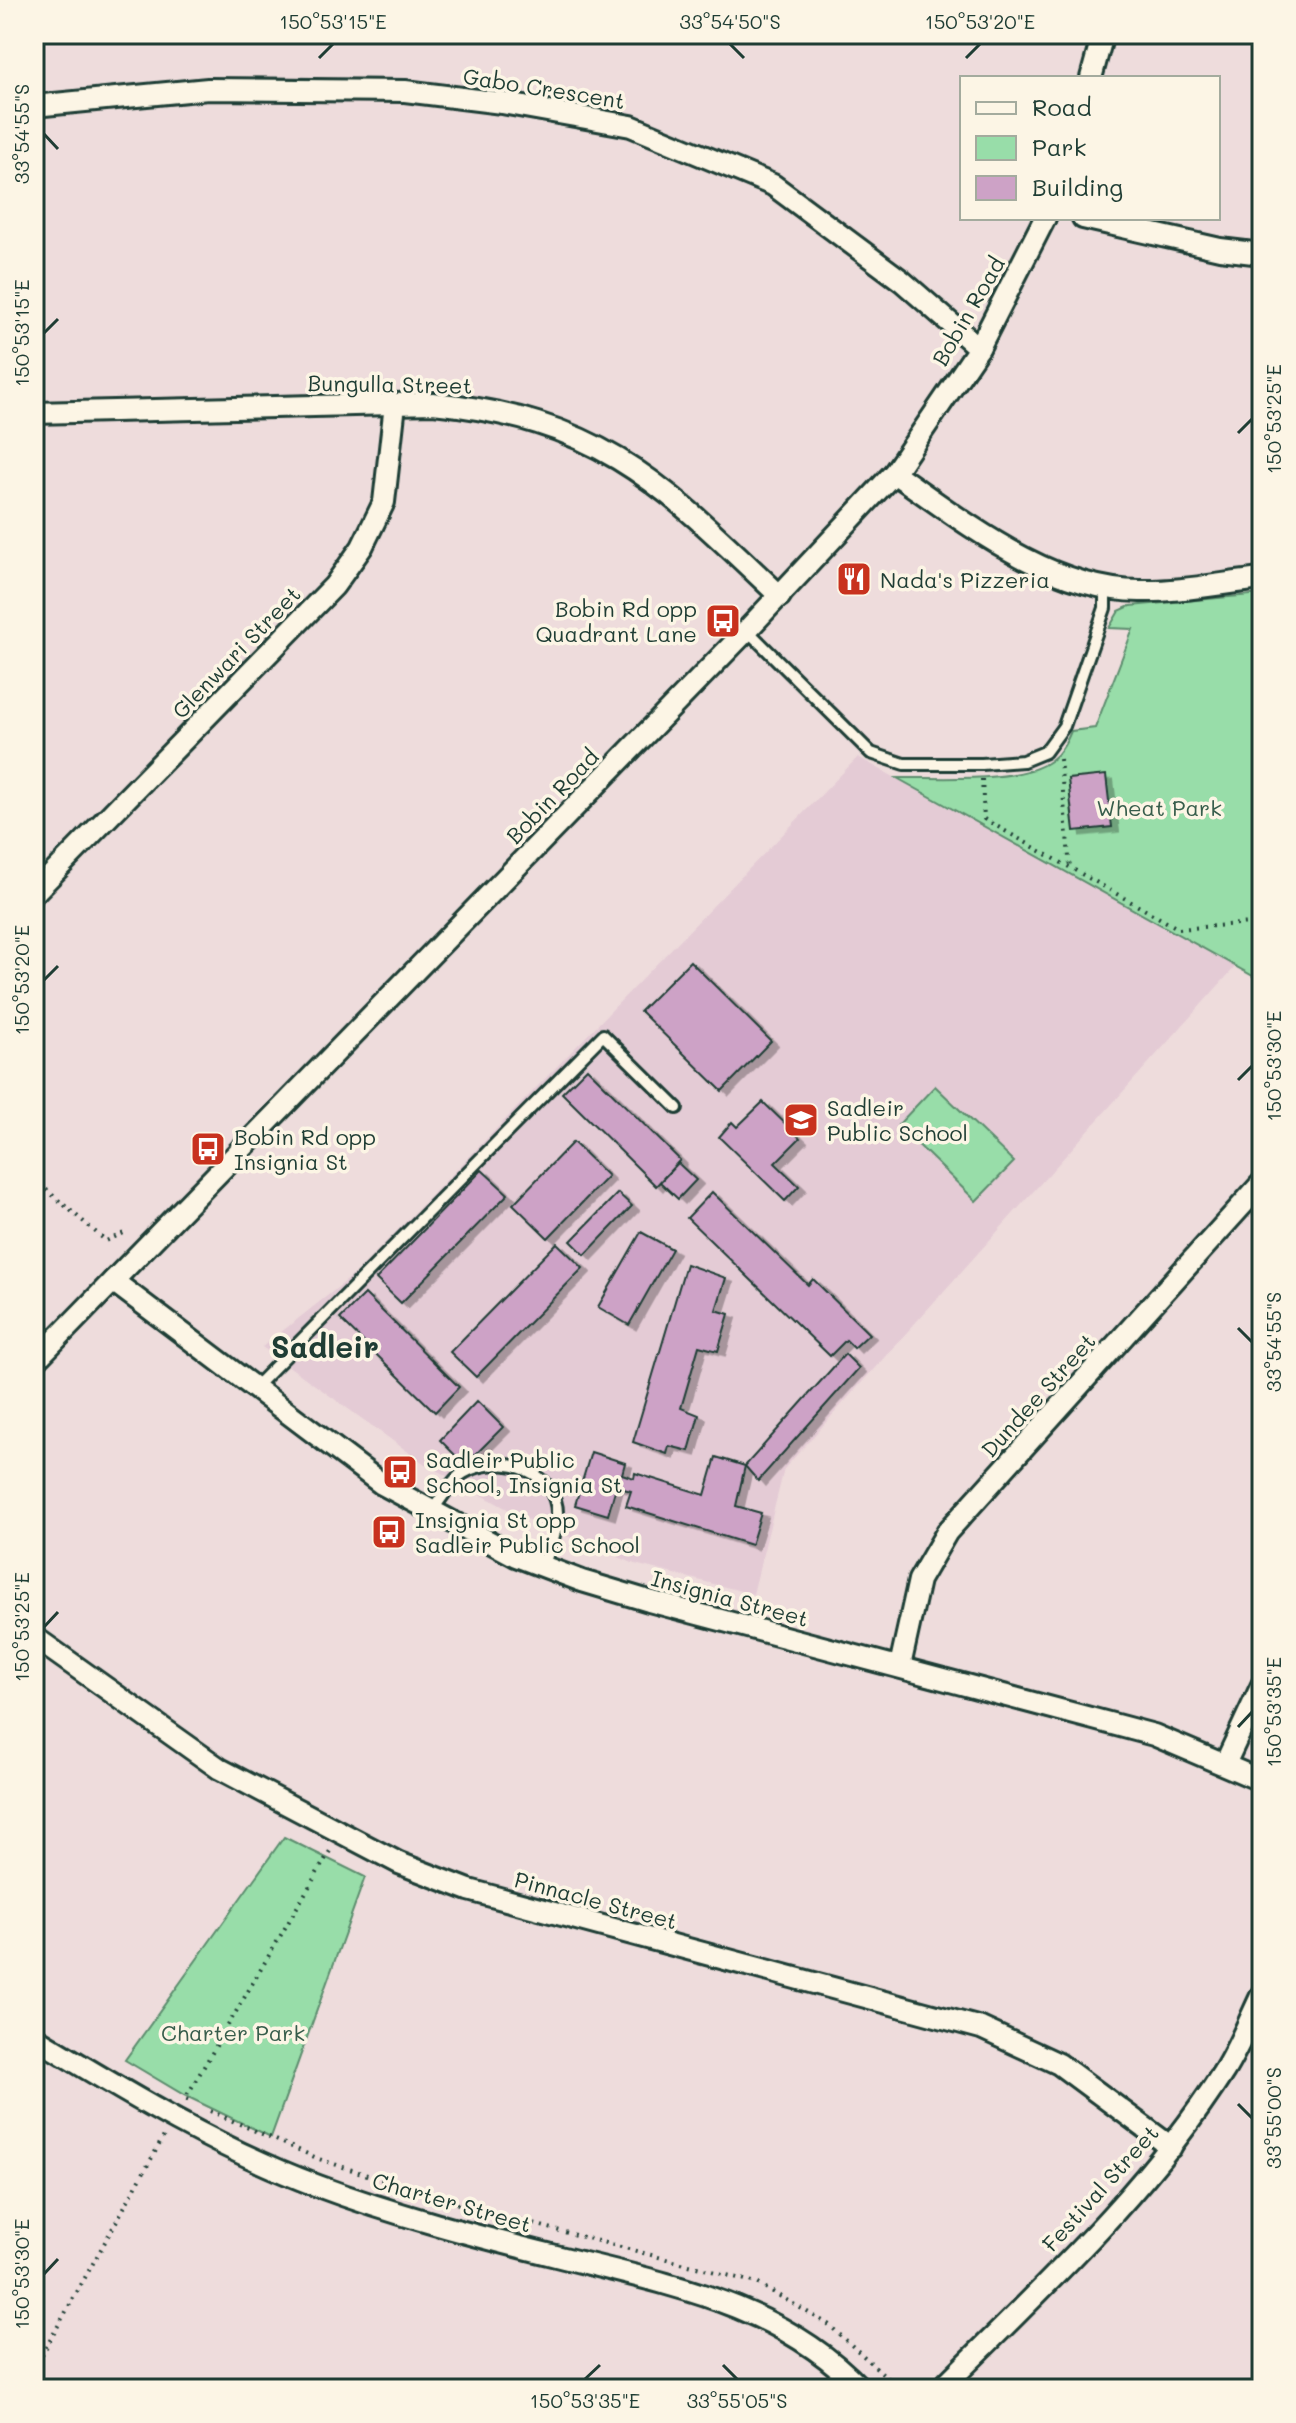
<svg xmlns="http://www.w3.org/2000/svg" width="1296" height="2423" viewBox="0 0 1296 2423" font-family="Mali,sans-serif">
<style>
.built{fill:#e4cbd5}
.green{fill:#98dda9;stroke:#5c8d6e;stroke-width:2}
.building{fill:#cda2c6;stroke:#1f3d34;stroke-width:2;filter:url(#shadow)}
.lines{fill:none;stroke-linecap:round;stroke-linejoin:round}
.service-casing{stroke:#1f3d34;stroke-width:16}
.minor-casing{stroke:#1f3d34;stroke-width:26}
.path{stroke:#1f3d34;stroke-width:4;stroke-dasharray:2 6;stroke-linecap:butt}
.service{stroke:#fcf5e5;stroke-width:10}
.minor{stroke:#fcf5e5;stroke-width:20}
.ticks{fill:none;stroke:#1f3d34;stroke-width:3}
.labels{text-anchor:middle;dominant-baseline:central;stroke-width:7;stroke-linejoin:round;paint-order:stroke}
.street-label{font-size:22px;fill:#1f3d34;stroke:#fcf5e5}
.poi-label{font-size:22px;fill:#1f3d34;stroke:#fcf5e5;text-anchor:start}
.park-label{font-size:22px;fill:#375d4b;stroke:#fcf5e5}
.district-label{font-size:30px;font-weight:bold;fill:#1f3d34;stroke:#fcf5e5}
.neatline{fill:none;stroke:#1f3d34;stroke-width:3}
.ticks-label{font-size:20px;text-anchor:middle;fill:#1f3d34}
</style>
<defs>
<filter id="shadow"><feDropShadow dx="7" dy="4.5" stdDeviation="0" flood-color="#0004"/></filter>
</defs>
<rect width="100%" height="100%" fill="#eedcdc"/>
<filter id="ink" filterUnits="userSpaceOnUse"><feTurbulence type="fractalNoise" baseFrequency=".0125" numOctaves="2"/><feDisplacementMap in="SourceGraphic" scale="16" xChannelSelector="R" yChannelSelector="G"/><feConvolveMatrix kernelMatrix="1 2 1 2 8 2 1 2 1" color-interpolation-filters="sRGB"/></filter>
<g filter="url(#ink)">
<path class="built" d="M858 757 1236 966 784 1469 753 1594 635 1564 524 1518 425 1464 262 1347 355 1274Z"/>
<g class="green">
<path d="M1262 594V981L897 778C937 777 1018 784 1050 761 1061 753 1066 743 1071 731L1095 728 1133 629 1109 628 1119 611 1130 606Z"/>
<path d="M935 1086 1014 1162 976 1201 898 1125Z"/>
<path d="M284 1837 365 1877 271 2137 184 2095 125 2060Z"/>
</g>
<g class="building">
<path d="M1106 775 1112 827 1074 831 1068 779Z"/>
<path d="M690 961 771 1041 722 1091 640 1011Z"/>
<path d="M587 1068 680 1160 656 1186 562 1093Z"/>
<path d="M763 1102 800 1138 775 1163 799 1186 785 1201 719 1137 732 1122 737 1127Z"/>
<path d="M573 1142 608 1176 548 1238 513 1204Z"/>
<path d="M678 1163 696 1180 678 1199 660 1182Z"/>
<path d="M482 1170 508 1194 401 1303 376 1279Z"/>
<path d="M712 1192 808 1285 813 1279 869 1334 854 1348 846 1340 830 1356 687 1218Z"/>
<path d="M618 1193 632 1206 585 1255 571 1241Z"/>
<path d="M641 1232 672 1249 629 1325 598 1307Z"/>
<path d="M557 1243 583 1268 476 1377 450 1352Z"/>
<path d="M686 1264 726 1278 716 1310 729 1314 718 1351 699 1346 681 1408 699 1415 689 1451 669 1446 667 1454 633 1442Z"/>
<path d="M365 1294 459 1387 435 1412 340 1319Z"/>
<path d="M845 1354 859 1368 758 1481 745 1466Z"/>
<path d="M477 1401 503 1427 465 1465 440 1440Z"/>
<path d="M591 1452 625 1463 622 1474 634 1478 635 1473 705 1495 716 1457 745 1466 736 1506 761 1513 751 1545 626 1506 631 1491 616 1487 608 1515 575 1505Z"/>
</g>
<g class="lines">
<defs>
<g id="service">
<path d="M747 630 871 753 904 764H982L1023 761 1045 752 1064 726 1105 608V587"/>
<path d="M255 1387 603 1035 677 1108"/>
<path d="M432 1511C440 1500 449 1485 459 1476 488 1454 543 1463 555 1500 562 1522 551 1545 543 1566"/>
</g>
<g id="minor">
<path d="M1091 78 1103 34"/>
<path d="M34 106 208 89 405 91 502 103 631 126 773 185 902 281 979 348"/>
<path d="M1083 218 1220 249 1262 254"/>
<path d="M34 413 433 403C603 420 662 484 780 596"/>
<path d="M894 473C966 523 1049 590 1140 591 1180 592 1222 583 1262 579"/>
<path d="M34 893 334 586 362 547 384 502 395 404"/>
<path d="M113 1281 382 1484 516 1556 582 1581 649 1601 1154 1735 1262 1781"/>
<path d="M34 1362 747 630 894 473 979 348 1045 218"/>
<path d="M34 1637 220 1769 399 1863 469 1890 981 2028 1059 2064 1171 2147"/>
<path d="M900 1666 919 1580 947 1532 1262 1183"/>
<path d="M1225 1764 1262 1685"/>
<path d="M34 2037C125 2092 218 2149 318 2186 395 2215 476 2236 556 2256 667 2284 779 2303 861 2389"/>
<path d="M941 2389C1041 2289 1148 2191 1224 2071 1239 2047 1250 2019 1262 1994"/>
</g>
</defs>
<use href="#service" class="service-casing"/>
<use href="#minor" class="minor-casing"/>
<g class="path">
<path d="M1060 759 1070 868"/>
<path d="M982 779 984 819 1179 929 1262 922"/>
<path d="M34 1179 106 1241 124 1233"/>
<path d="M188 2100 185 2099 330 1851"/>
<path d="M210 2111 319 2159 443 2200 757 2283 828 2324 890 2380 901 2387H911"/>
<path d="M34 2369 164 2136"/>
</g>
<use href="#service" class="service"/>
<use href="#minor" class="minor"/>
</g>
</g>
<path class="ticks" d="M730 44 744 58M319 58 333 44M966 58 980 44M44 134 58 149M44 333 58 319M1238 433 1252 419M44 980 58 966M1238 1080 1252 1066M1238 1328 1252 1342M44 1627 58 1612M1238 1727 1252 1712M1238 2104 1252 2118M44 2274 58 2259M723 2365 737 2379M585 2379 600 2365"/>
<defs>
<symbol id="restaurant-square" viewBox="-11 -11 22 22"><rect x="-9" y="-9" width="18" height="18" rx="4" fill="#c8321e" stroke="#fcf5e5"/><path d="M-5-6h1v4h1v-4h1v4h1v-4h1v5L-1.5 .5V6h-2V.5L-5-1ZM5-6V6H3V1.5H1.5Q1.5-4 5-6Z" fill="#fff"/></symbol>
<symbol id="bus-square" viewBox="-11 -11 22 22"><rect x="-9" y="-9" width="18" height="18" rx="4" fill="#c8321e" stroke="#fcf5e5"/><path d="M-5-6H5V4H4V6H2V4H-2V6H-4V4H-5ZM-3.5-4V0h7V-4ZM-3.5 1.2v1.5H-2V1.2ZM2 1.2v1.5H3.5V1.2Z" fill="#fff"/></symbol>
<symbol id="school-square" viewBox="-11 -11 22 22"><rect x="-9" y="-9" width="18" height="18" rx="4" fill="#c8321e" stroke="#fcf5e5"/><path d="M0-5L7-2L0 1L-7-2ZM-4 1L0 2.5L4 1V4Q0 6-4 4Z" fill="#fff"/></symbol>
</defs>
<g fill-rule="evenodd">
<use href="#restaurant-square" x="834" y="559" width="40" height="40"/>
<use href="#bus-square" x="703" y="601" width="40" height="40"/>
<use href="#school-square" x="781" y="1100" width="40" height="40"/>
<use href="#bus-square" x="188" y="1129" width="40" height="40"/>
<use href="#bus-square" x="380" y="1452" width="40" height="40"/>
<use href="#bus-square" x="369" y="1512" width="40" height="40"/>
</g>
<g class="labels">
<g class="street-label">
<text transform="translate(544 88) rotate(9)">Gabo Crescent</text>
<text transform="translate(968 311) rotate(-60)">Bobin Road</text>
<text transform="translate(390 384) rotate(1)">Bungulla Street</text>
<text transform="translate(236 652) rotate(-46)">Glenwari Street</text>
<text transform="translate(552 796) rotate(-46)">Bobin Road</text>
<text transform="translate(1038 1395) rotate(-48)">Dundee Street</text>
<text transform="translate(730 1598) rotate(15)">Insignia Street</text>
<text transform="translate(596 1900) rotate(15)">Pinnacle Street</text>
<text transform="translate(1100 2188) rotate(-48)">Festival Street</text>
<text transform="translate(452 2202) rotate(16)">Charter Street</text>
</g>
<g class="poi-label">
<text x="880" y="579">Nada's Pizzeria</text>
<text x="697" y="608" text-anchor="end">Bobin Rd opp<tspan x="697" dy="25">Quadrant Lane</tspan></text>
<text x="827" y="1107">Sadleir<tspan x="827" dy="25">Public School</tspan></text>
<text x="234" y="1136">Bobin Rd opp<tspan x="234" dy="25">Insignia St</tspan></text>
<text x="426" y="1459">Sadleir Public<tspan x="426" dy="25">School, Insignia St</tspan></text>
<text x="415" y="1519">Insignia St opp<tspan x="415" dy="25">Sadleir Public School</tspan></text>
</g>
<g class="park-label">
<text x="1159" y="807">Wheat Park</text>
<text x="233" y="2032">Charter Park</text>
</g>
<g class="district-label">
<text x="325" y="1346">Sadleir</text>
</g>
</g>
<rect width="1296" height="2423" fill="none" stroke="#fcf5e5" stroke-width="88"/>
<rect x="960" y="76" width="260" height="144" fill="#fcf5e5" stroke="#a4ab9e" stroke-width="2"/>
<rect x="976" y="102" width="40" height="12" fill="#fcf5e5" stroke="#a4ab9e" stroke-width="2"/>
<text x="1032" y="116" font-size="24" fill="#1f3d34">Road</text>
<rect x="976" y="136" width="40" height="24" fill="#98dda9" stroke="#a4ab9e" stroke-width="2"/>
<text x="1032" y="156" font-size="24" fill="#1f3d34">Park</text>
<rect x="976" y="176" width="40" height="24" fill="#cda2c6" stroke="#a4ab9e" stroke-width="2"/>
<text x="1032" y="196" font-size="24" fill="#1f3d34">Building</text>
<rect x="44" y="44" width="1208" height="2335" class="neatline"/>
<g class="ticks-label">
<text x="333" y="29">150°53'15"E</text>
<text x="730" y="29">33°54'50"S</text>
<text x="980" y="29">150°53'20"E</text>
<text transform="translate(22 134) rotate(-90)" y="7">33°54'55"S</text>
<text transform="translate(22 333) rotate(-90)" y="7">150°53'15"E</text>
<text transform="translate(1274 419) rotate(-90)" y="7">150°53'25"E</text>
<text transform="translate(22 980) rotate(-90)" y="7">150°53'20"E</text>
<text transform="translate(1274 1066) rotate(-90)" y="7">150°53'30"E</text>
<text transform="translate(1274 1342) rotate(-90)" y="7">33°54'55"S</text>
<text transform="translate(22 1627) rotate(-90)" y="7">150°53'25"E</text>
<text transform="translate(1274 1712) rotate(-90)" y="7">150°53'35"E</text>
<text transform="translate(1274 2118) rotate(-90)" y="7">33°55'00"S</text>
<text transform="translate(22 2274) rotate(-90)" y="7">150°53'30"E</text>
<text x="585" y="2408">150°53'35"E</text>
<text x="737" y="2408">33°55'05"S</text>
</g>
</svg>
